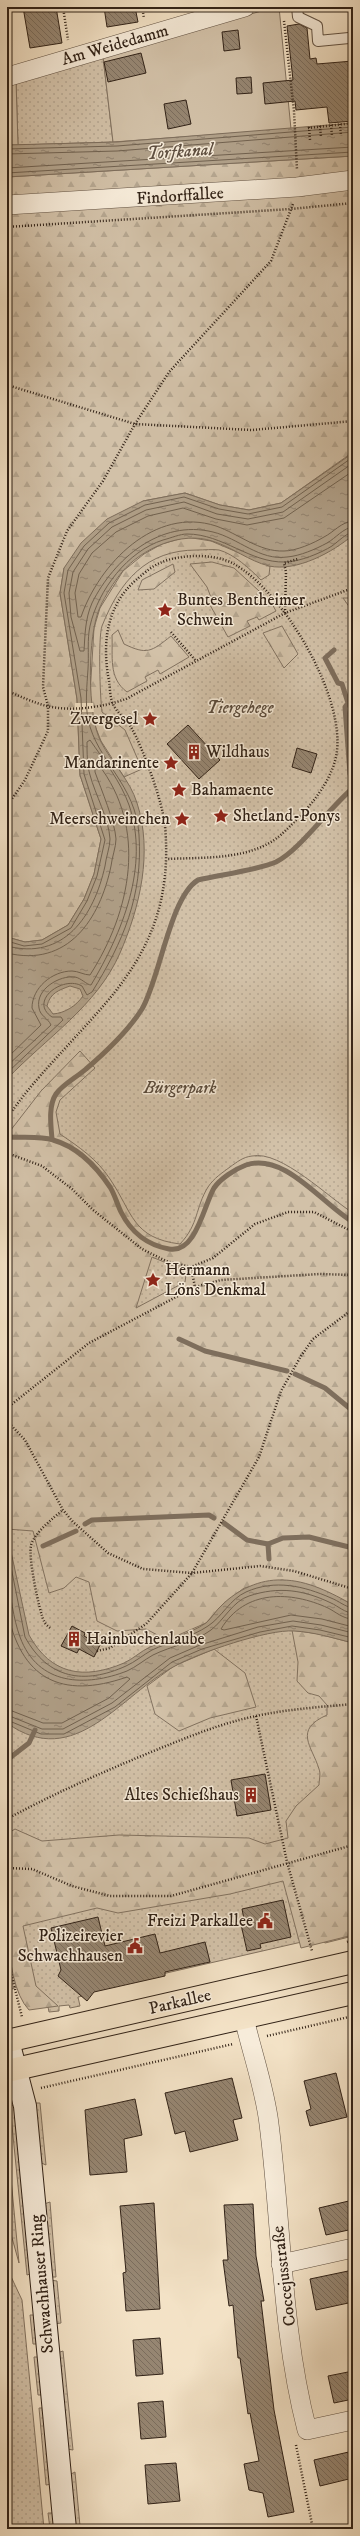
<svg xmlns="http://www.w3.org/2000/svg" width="360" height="2536" viewBox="0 0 360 2536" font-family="'IM FELL DW Pica',serif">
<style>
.grass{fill:url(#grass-dots);stroke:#827260}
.forest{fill:url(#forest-firs);stroke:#827260;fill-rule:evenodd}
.garden{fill:#d2c1a8;stroke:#827260}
.water{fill:url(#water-ripples);stroke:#7e6e5c;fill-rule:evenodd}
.pier{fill:#f3e2c6}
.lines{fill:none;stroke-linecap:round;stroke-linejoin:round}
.shore{stroke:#716250;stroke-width:1}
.stream{stroke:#7e6e5c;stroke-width:5}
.building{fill:url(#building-back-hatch);stroke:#312217}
.service-casing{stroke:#625243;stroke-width:12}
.minor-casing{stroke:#625243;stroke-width:20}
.secondary-casing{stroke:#312217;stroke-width:24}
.primary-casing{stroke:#312217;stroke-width:24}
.path{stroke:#312217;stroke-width:2.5;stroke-dasharray:1 2;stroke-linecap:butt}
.service{stroke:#f7ecda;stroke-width:10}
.minor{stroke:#f7ecda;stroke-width:19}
.secondary{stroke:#f7ecda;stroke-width:22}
.primary{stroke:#f3e2c6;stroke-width:22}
.labels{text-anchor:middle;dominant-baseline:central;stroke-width:3;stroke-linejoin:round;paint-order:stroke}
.street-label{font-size:17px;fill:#312217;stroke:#f7ecda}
.poi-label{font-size:17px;fill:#312217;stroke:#f7ecda;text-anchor:start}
.park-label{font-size:17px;font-style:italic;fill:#594a3b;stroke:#f7ecda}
.water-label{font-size:18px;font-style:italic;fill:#5e4e3f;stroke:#f7ecda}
</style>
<defs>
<pattern id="grass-dots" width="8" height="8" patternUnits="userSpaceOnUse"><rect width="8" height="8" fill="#d2c1a8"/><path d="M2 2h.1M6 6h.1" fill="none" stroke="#b5a690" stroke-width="1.8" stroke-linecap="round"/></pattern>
<pattern id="forest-firs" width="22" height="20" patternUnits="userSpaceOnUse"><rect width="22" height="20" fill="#d2c1a8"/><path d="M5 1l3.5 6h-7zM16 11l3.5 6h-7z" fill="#b5a690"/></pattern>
<pattern id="water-ripples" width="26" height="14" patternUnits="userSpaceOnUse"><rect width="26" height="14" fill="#b1a18a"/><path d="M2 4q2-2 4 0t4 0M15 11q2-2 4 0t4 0" fill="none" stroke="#918370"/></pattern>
<pattern id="building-back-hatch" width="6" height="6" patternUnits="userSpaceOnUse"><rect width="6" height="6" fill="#968672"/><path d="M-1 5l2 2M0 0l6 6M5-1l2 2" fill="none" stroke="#7b6d5d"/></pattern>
</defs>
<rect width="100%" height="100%" fill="#f3e2c6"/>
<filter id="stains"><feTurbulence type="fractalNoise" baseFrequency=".005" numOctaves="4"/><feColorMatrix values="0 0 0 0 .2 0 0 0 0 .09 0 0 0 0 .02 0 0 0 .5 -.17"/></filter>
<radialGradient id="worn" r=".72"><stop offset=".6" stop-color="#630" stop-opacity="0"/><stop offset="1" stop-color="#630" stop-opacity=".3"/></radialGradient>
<g class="grass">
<path d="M103 57 113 142 18 145 16 80Z"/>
<path d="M353 217V1936L325 1943 319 1938 88 1991V1995L78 1997 80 2006 70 2008 69 2005 59 2006V2011L49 2012 47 2002 19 1986 7 1991V241Z"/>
<path d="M34 2103H40L46 2165 39 2162Z"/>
<path d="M15 2105 30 2274 27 2275 10 2106Z"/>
<path d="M7 2137 19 2263 9 2227 7 2202Z"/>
<path d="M50 2202 56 2277H50L44 2204Z"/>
<path d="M7 2268 22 2300 44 2529H12L7 2478Z"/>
<path d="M50 2280 57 2281 61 2323 54 2324Z"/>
<path d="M30 2315H36L39 2344H33Z"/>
<path d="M63 2351 73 2450 67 2449 57 2353Z"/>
<path d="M34 2357H39L44 2395H38Z"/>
<path d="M39 2408H45L52 2484 46 2485Z"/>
<path d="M75 2472 80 2526 73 2525 69 2475Z"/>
<path d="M48 2513H54L56 2529H50Z"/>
</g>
<g class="forest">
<path d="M353 156V452L281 503 249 510 220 505 185 493 143 501 64 568 60 593 77 699 80 775 101 839 94 874 84 899 68 925 42 940 25 942 7 937V177Z"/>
<path d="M186 537 211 541 270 566 269 575 261 580C250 569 234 554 219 550 213 549 204 550 197 550 146 550 120 581 102 626 98 638 100 697 102 712L125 730 142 769 124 777 101 741 92 718 90 695 94 628 100 608 123 571 144 554 162 544Z"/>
<path d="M212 562 234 568 271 602 276 611 259 620 257 617 247 621 250 626 228 637 210 605 212 600 207 587 190 564Z"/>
<path d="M173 564 175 572 154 589 138 590 142 580Z"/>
<path d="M343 598H353V612Z"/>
<path d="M282 626 298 654 284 668 263 633Z"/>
<path d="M118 630 124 644C147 655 151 652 171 636L189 657 160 674 158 670 145 677 147 681 127 692C108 678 113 656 112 635Z"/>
<path d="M80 1051 95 1068 60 1100 56 1112 60 1134C79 1147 97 1159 110 1179 133 1213 132 1238 180 1244 199 1224 195 1208 208 1187 214 1178 222 1173 230 1167 237 1162 243 1157 252 1156 281 1150 329 1198 353 1213V1605L309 1585 282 1580 244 1588 222 1605 206 1623 167 1640 146 1629 117 1631 97 1621 89 1582 76 1577 64 1588 49 1593 33 1531 7 1529V1418L10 1416 7 1404V1135L41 1091ZM152 1257 181 1269 186 1275 185 1282 136 1308Z"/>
<path d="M292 1630 319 1634 353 1643V1935L301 1948 283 1881 230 1894 118 1913 97 1908 23 1926 36 1986 58 2006 29 2010C0 1980 7 1876 7 1834L15 1829 42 1841 119 1835 249 1838 265 1844 288 1838 286 1821 296 1806 319 1785C319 1780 321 1774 319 1769 312 1746 293 1730 327 1715V1705L319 1696 308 1693 297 1681 298 1662Z"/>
<path d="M214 1649 245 1673 256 1707 210 1718 179 1731 155 1714 147 1686 174 1666Z"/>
</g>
<g class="garden">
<path d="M275 7H279L291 129 113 142 103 57Z"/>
<path d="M16 80 18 145H7V83Z"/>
</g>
<g class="water">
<path d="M353 123V156L7 177V145L117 142Z"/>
<path d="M353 453V535C333 552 297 572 269 566 249 561 232 547 212 541 182 531 142 548 122 572 114 582 105 596 100 607 87 635 87 716 101 742 112 763 130 780 137 803 153 852 140 907 120 953 97 1006 46 1038 7 1079V937L25 942 42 940 68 925 84 899 94 874 101 839 80 775 77 699 60 593 64 568 81 543 107 519 143 501 185 493 220 505 249 510 281 503ZM70 986 80 989 83 996C76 1006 65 1013 53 1014L47 1006C50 993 59 990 70 986Z"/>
<path d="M7 1533 29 1635C51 1675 84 1680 124 1663 133 1659 141 1651 150 1647 167 1639 190 1634 206 1623 212 1618 216 1610 222 1605 237 1590 260 1579 282 1580 307 1580 332 1593 353 1605V1643C333 1638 314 1632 294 1631 268 1629 198 1653 175 1666 121 1694 75 1772 7 1723Z"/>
</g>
<path class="pier" d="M75 703H93L94 712H75Z"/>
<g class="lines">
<g class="shore">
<path d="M7 149 117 146 353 127"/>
<path d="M7 154 117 151 353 132"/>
<path d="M7 168 353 147"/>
<path d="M7 173 353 152"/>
<path d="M353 463 283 512 248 519 217 514 184 502 146 510 112 527 88 549 73 572 69 593 71 617 80 651H84C85 635 85 619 92 603 114 559 160 519 213 532 238 538 260 561 287 557 300 556 316 549 327 543 336 538 343 528 353 527"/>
<path d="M353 471 284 518 247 525 216 519 183 508 148 516 116 532 92 553 79 574 75 593 78 617H81C99 564 155 506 216 526 239 534 259 552 284 551 296 551 314 543 324 537 334 532 341 522 353 521"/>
<path d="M7 941 24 946 42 944 71 928 87 901 97 876 105 840 84 774 81 698 64 593 68 570 84 546 109 523 145 505 184 497 219 509 248 514 282 507 353 457"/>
<path d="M7 946C64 961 94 916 105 866 106 857 110 847 110 839 109 819 95 794 90 775 87 765 87 752 87 742L90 740C103 759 121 782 129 805 150 866 122 933 91 985 87 985 81 978 75 977 60 975 35 989 39 1008 40 1016 48 1018 51 1025L7 1066"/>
<path d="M7 953C68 968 100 919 111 866 112 857 116 847 116 839 115 822 101 789 95 772V765L98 764C148 828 131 911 90 975 84 975 78 971 72 971 52 971 32 988 32 1008L41 1025 7 1058"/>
<path d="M7 1073 63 1020 61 1017H52C28 1001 63 975 82 986L87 995 92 992C123 942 143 896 139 835 136 784 97 762 88 719 85 703 87 685 88 669 89 655 87 639 90 626 98 590 128 551 163 540 171 538 180 534 187 534 223 534 250 563 285 562 299 562 321 553 332 546 339 541 345 534 353 532"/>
<path d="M7 1547 25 1637C48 1679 84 1685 126 1666 135 1662 143 1655 152 1650 169 1642 192 1637 208 1626 222 1617 230 1599 246 1592 275 1579 304 1586 331 1598 339 1601 345 1607 353 1608"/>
<path d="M7 1575C11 1596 13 1618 20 1637 38 1686 86 1687 127 1671 136 1667 144 1660 153 1655 171 1646 195 1642 211 1630 224 1620 233 1601 249 1596 279 1586 304 1590 331 1603 338 1606 345 1613 353 1613"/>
<path d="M7 1609C20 1679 61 1700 127 1677L130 1679 109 1698 62 1723H43L7 1709"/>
<path d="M353 1619C343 1619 336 1612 328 1608 291 1591 245 1589 221 1629L224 1630 291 1615 322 1619 353 1627"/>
<path d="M7 1715 42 1729H63L112 1703 170 1658 200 1645 258 1627 293 1621 321 1625 353 1633"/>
<path d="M7 1720 41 1734H64L115 1707 172 1662 202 1649 260 1632 292 1626 320 1630 353 1638"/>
</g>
<g class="stream">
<path d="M334 650 325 658 338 683 342 684 348 703 345 707 350 774 353 777"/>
<path d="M11 1137C24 1138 41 1136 53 1140 78 1147 96 1166 110 1187 115 1195 117 1204 121 1212 131 1232 147 1245 169 1249 196 1254 204 1205 214 1188 220 1179 235 1169 246 1165 285 1152 322 1204 353 1222"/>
<path d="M52 1139C51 1126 48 1106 56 1094 62 1085 77 1077 86 1069 106 1052 128 1031 142 1009 160 978 170 897 198 880 219 875 258 870 276 862 299 851 330 807 353 788"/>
<path d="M179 1339 205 1351 287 1371"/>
<path d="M295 1374 325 1388 353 1411"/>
<path d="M224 1523 247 1540 268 1544 283 1538 309 1537 353 1548"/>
<path d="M85 1524 92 1520 209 1515 214 1518"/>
<path d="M268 1544 269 1559"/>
<path d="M43 1546 76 1531"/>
<path d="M7 1760 29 1743 35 1730"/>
</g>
</g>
<g class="building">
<path d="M23 7H56L62 43 30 48Z"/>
<path d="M104 7H135L138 22 107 27Z"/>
<path d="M299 24 307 28 310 59 316 58 317 64 353 61V121L329 123 327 107 296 110 295 101 265 104 263 83 293 80 287 26Z"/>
<path d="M238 30 240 49 224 51 222 32Z"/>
<path d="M141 53 146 73 108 82 104 62Z"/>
<path d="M251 77 252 93 237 94 236 78Z"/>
<path d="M186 100 191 124 168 129 164 104Z"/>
<path d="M188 725 220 760 199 779 167 744Z"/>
<path d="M297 748 317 754 311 773 292 767Z"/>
<path d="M72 1626 85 1633 84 1636 100 1645 94 1657 79 1649 77 1653 61 1646Z"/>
<path d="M265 1774 271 1810 237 1816 231 1780Z"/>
<path d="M283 1900 291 1937 260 1944 261 1948 247 1951 240 1920 244 1919 242 1909Z"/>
<path d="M98 1917 105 1946 155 1934 160 1953 205 1942 210 1962 165 1972V1976L94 1992 87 2001 58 1976 61 1970 51 1928Z"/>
<path d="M336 2073 347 2117 310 2126 306 2111 311 2109 304 2081Z"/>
<path d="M232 2078 242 2118 233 2120 238 2140 190 2152 185 2131 175 2134 165 2093Z"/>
<path d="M135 2099 142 2135 124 2139 127 2172 90 2175 85 2110Z"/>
<path d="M353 2200V2229L326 2235 319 2208Z"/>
<path d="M154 2203 160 2309 126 2311 123 2273 126 2272 120 2206Z"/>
<path d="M253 2204 256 2256 264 2301H261L274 2410 294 2512 268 2517 263 2493 249 2490 244 2464 259 2461 250 2413 248 2414 240 2358H238L233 2305 229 2306 223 2260H228L224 2205Z"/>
<path d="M353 2270V2302L316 2310 310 2279Z"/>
<path d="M160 2338 163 2374 136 2376 133 2340Z"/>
<path d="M353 2371V2399L334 2403 328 2376Z"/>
<path d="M163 2401 166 2437 141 2439 138 2403Z"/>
<path d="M353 2451V2478L320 2486 314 2460Z"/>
<path d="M176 2463 180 2501 148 2504 145 2465Z"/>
</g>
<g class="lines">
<defs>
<path id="service" d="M297 7 298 17 317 26 318 41 349 38"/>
<g id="minor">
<path d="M7 77 245 7"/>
<path d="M7 205 297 187 353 180"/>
<path d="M244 2018C252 2053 265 2089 269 2124 282 2226 281 2330 307 2430L353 2420"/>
<path d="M281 2264 353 2248"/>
</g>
<path id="secondary" d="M8 2041 25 2106 65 2529"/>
<g id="primary">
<path d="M7 2041 353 1962"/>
<path d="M7 2071 353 1993"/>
</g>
</defs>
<use href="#service" class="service-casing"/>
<use href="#minor" class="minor-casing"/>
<use href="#secondary" class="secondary-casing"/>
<use href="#primary" class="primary-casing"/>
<g class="path">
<path d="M63 7 68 40"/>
<path d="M142 7 144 18"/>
<path d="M284 21 294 111 297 170"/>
<path d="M340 124 341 136"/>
<path d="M331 125 332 136"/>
<path d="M320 126 321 137"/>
<path d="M309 127 310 140"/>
<path d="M308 128 353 123"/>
<path d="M7 227 291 209 353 203"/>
<path d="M7 385 135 424 252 430 353 421"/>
<path d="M285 613 286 572 284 563 298 559"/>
<path d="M171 632 196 661"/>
<path d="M7 691C20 696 34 703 47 706 73 712 102 707 126 699L285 613 353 588"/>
<path d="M7 806 25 780 48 731V706L43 687 48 578 67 531 103 481 135 424 169 372 271 261 293 204"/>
<path d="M7 1118C79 1015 178 972 165 826 163 803 143 748 131 727 126 719 117 713 113 704 110 698 110 688 109 681 102 644 106 606 136 580 143 574 152 566 160 563 179 554 215 553 234 564 283 591 348 699 336 757 329 787 306 811 284 832 254 861 205 857 167 859"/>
<path d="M7 1153 42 1166 72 1189 93 1210 142 1249 166 1261 191 1267 213 1258 255 1224 288 1212H314L353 1232"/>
<path d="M191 1267 195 1287"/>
<path d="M7 1408 89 1343 195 1287 221 1280 320 1274 353 1275"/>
<path d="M7 1421 25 1440 63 1510 73 1522 108 1553 143 1569 192 1573 260 1566 294 1571 353 1589"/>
<path d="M50 1628C48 1626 45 1624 44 1621 39 1611 28 1556 31 1546 33 1534 54 1517 63 1510"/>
<path d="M97 1651 110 1648 146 1624 192 1573 259 1457 281 1391 301 1356 313 1339 353 1309"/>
<path d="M256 1716 287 1862 312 1951"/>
<path d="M7 1819C55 1793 105 1771 156 1750 188 1737 222 1723 256 1716 288 1709 321 1707 353 1704"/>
<path d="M7 1868 32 1869 72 1886 110 1896H171L353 1845"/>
<path d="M347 1942 353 1940"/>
<path d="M7 1957 22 2017"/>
<path d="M267 2036 353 2016"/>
<path d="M41 2088 233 2044"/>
<path d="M296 2445 313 2529"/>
<path d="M7 2505 9 2529"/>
</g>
<use href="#service" class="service"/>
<use href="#minor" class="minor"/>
<use href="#secondary" class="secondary"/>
<use href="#primary" class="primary"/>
</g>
<defs>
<symbol id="sight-bare" viewBox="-9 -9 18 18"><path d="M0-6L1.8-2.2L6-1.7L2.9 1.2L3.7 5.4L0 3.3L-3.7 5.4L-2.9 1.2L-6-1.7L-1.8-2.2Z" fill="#8f2418" stroke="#f7ecda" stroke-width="2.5" paint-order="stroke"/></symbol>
<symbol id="building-bare" viewBox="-9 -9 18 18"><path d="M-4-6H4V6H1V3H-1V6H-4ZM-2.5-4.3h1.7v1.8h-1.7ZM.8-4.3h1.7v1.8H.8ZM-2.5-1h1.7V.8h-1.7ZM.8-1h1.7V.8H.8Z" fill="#8f2418" stroke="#f7ecda" stroke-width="2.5" paint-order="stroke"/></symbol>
<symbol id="civic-bare" viewBox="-9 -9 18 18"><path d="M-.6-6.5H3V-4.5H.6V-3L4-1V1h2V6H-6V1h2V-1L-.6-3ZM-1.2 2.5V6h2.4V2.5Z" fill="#8f2418" stroke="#f7ecda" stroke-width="2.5" paint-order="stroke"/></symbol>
</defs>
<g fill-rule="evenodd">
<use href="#sight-bare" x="154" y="599" width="22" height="22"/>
<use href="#sight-bare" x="139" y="708" width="22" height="22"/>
<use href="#building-bare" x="183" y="741" width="22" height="22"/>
<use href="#sight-bare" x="160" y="752" width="22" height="22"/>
<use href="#sight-bare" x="168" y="779" width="22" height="22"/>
<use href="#sight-bare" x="210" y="805" width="22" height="22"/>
<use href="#sight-bare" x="171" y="808" width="22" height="22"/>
<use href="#sight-bare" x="142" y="1269" width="22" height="22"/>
<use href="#building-bare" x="63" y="1628" width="22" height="22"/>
<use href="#building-bare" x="240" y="1784" width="22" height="22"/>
<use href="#civic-bare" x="254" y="1910" width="22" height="22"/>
<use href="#civic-bare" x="124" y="1935" width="22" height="22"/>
</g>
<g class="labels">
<g class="street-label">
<text transform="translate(115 45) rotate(-16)">Am Weidedamm</text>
<text transform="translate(180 196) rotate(-4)">Findorffallee</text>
<text transform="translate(180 2002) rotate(-13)">Parkallee</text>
<text transform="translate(284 2276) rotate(-97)">Coccejusstraße</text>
<text transform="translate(42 2284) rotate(-95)">Schwachhauser Ring</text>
</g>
<g class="poi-label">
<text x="177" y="600">Buntes Bentheimer<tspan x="177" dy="20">Schwein</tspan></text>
<text x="138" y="719" text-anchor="end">Zwergesel</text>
<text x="206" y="752">Wildhaus</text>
<text x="159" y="763" text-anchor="end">Mandarinente</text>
<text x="191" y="790">Bahamaente</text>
<text x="233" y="816">Shetland-Ponys</text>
<text x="170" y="819" text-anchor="end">Meerschweinchen</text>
<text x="165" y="1270">Hermann<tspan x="165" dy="20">Löns Denkmal</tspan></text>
<text x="86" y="1639">Hainbuchenlaube</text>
<text x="239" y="1795" text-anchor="end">Altes Schießhaus</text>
<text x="253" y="1921" text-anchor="end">Freizi Parkallee</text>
<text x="123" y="1936" text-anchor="end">Polizeirevier<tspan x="123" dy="20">Schwachhausen</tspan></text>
</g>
<g class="park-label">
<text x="240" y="708">Tiergehege</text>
<text x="180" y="1088">Bürgerpark</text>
</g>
<g class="water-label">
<text transform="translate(180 152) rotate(-4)">Torfkanal</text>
</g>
</g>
<rect width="360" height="2536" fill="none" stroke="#f3e2c6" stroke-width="24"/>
<rect x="8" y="8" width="344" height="2520" fill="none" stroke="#312217" stroke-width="2"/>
<rect x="12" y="12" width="336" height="2512" fill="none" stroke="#312217"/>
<rect width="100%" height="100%" filter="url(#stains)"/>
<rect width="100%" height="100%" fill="url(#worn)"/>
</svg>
